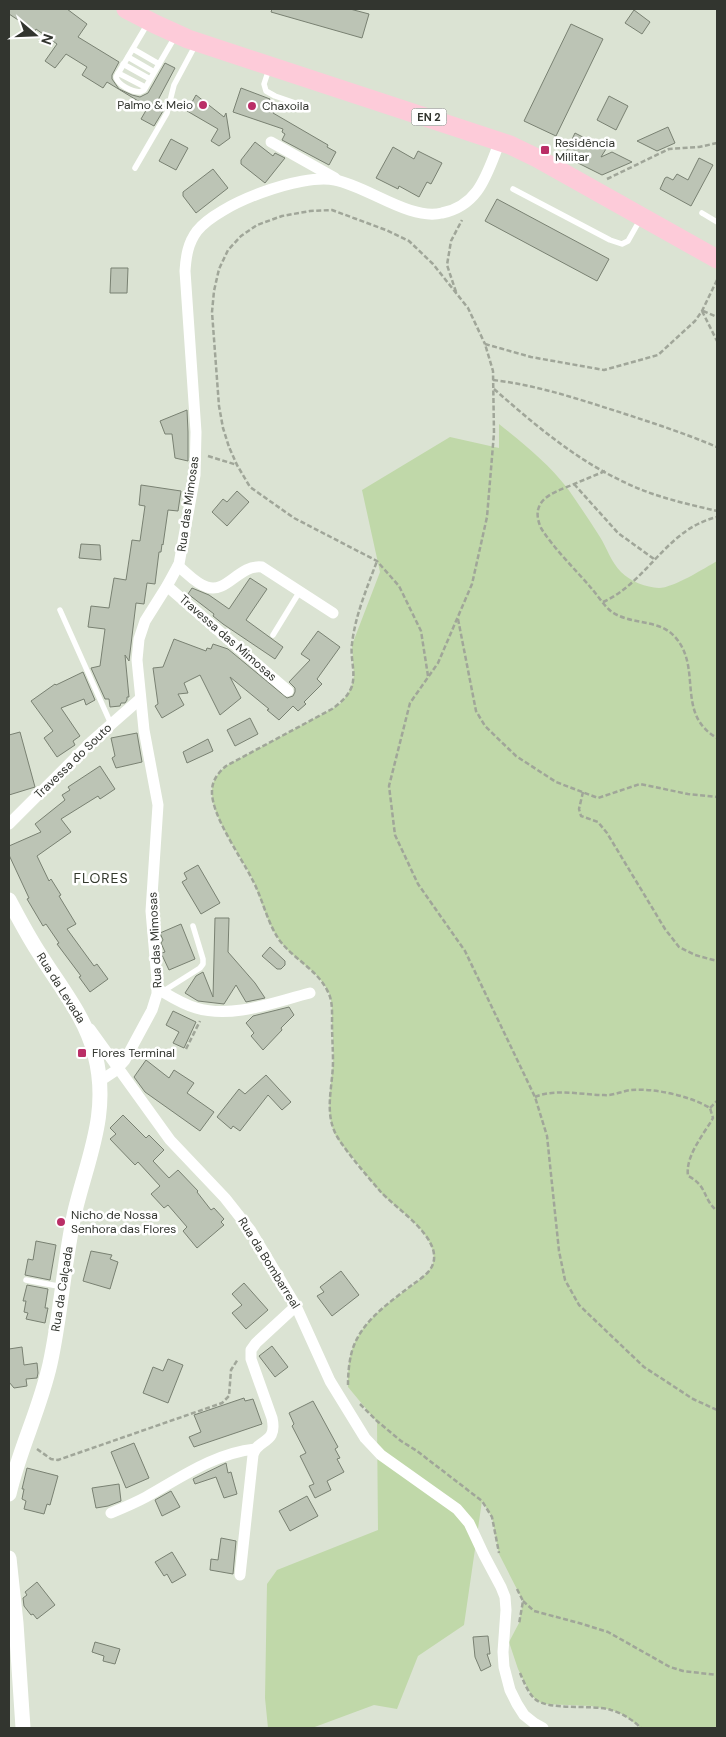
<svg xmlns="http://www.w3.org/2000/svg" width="726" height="1737" viewBox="0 0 726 1737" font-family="'DM Sans',sans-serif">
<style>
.green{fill:#c0d8a9}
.building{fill:#bcc4b5;stroke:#798172}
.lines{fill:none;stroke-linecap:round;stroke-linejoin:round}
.path{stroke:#a0a699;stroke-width:2.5;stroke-dasharray:5 2.5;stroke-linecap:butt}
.service{stroke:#fff;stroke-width:5.5}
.minor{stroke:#fff;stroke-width:11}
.tertiary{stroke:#fff;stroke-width:15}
.primary{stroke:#fdcbd9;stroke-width:19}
.poi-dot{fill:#ba2e66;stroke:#fff;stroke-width:2}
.labels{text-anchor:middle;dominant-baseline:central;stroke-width:5;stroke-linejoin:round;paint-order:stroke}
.shield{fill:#fff;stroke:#70726d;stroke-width:1}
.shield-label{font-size:11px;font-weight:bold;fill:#32352f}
.poi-label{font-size:12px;fill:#32352f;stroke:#fff;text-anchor:start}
.street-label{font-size:12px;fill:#32352f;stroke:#fff}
.neighbourhood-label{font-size:14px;letter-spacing:1px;fill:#32382c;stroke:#fff}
</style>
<rect width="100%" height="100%" fill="#dbe3d3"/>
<path class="green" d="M499 424C524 444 548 463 568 489 579 505 590 521 600 537 607 548 611 562 621 572 631 582 646 587 659 588 673 588 705 568 717 561V1728H641L624 1715 612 1710 591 1706 543 1704 535 1699 529 1691 518 1669 509 1642 519 1623 523 1601 499 1554 492 1517 482 1501 464 1625 418 1656 397 1709 374 1705 312 1728H268L265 1698 267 1584 277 1570 378 1530 377 1422 348 1387C348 1375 348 1362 352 1350 362 1320 389 1303 413 1285 420 1279 431 1272 433 1263 440 1237 399 1210 382 1194 374 1185 366 1174 358 1164 352 1156 343 1147 337 1138 324 1115 331 1089 333 1064 334 1050 333 1036 332 1023 332 1012 333 999 327 989 317 970 293 959 280 941 267 923 262 902 254 882 243 857 211 818 212 791 212 780 219 772 226 766L332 709 341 703 348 694 352 685 354 676 352 645 380 572 362 490 450 437 499 448Z"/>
<g class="building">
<path d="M9 9H67L87 24 78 37 119 62 112 75V79L119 89 132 95 140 97 148 93 165 63 175 68 158 100 164 104 163 111 154 126 141 119 148 107 107 82 103 88 82 75 87 67 66 54 55 68 45 61 57 44 36 29 35 31 9 14Z"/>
<path d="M272 9H350L369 14 362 38 271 12Z"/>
<path d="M634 10 650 22 642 34 625 23Z"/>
<path d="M571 24 603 39 556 136 524 121Z"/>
<path d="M241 88 270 99 268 106 274 108 273 113 328 145 327 147 336 152 329 165 282 140 285 134 282 132 283 129 233 112Z"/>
<path d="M196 95 224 117 226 113 230 138 219 146 211 141 218 129 187 111Z"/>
<path d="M609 96 628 106 616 130 597 120Z"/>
<path d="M668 127 675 143 657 151 637 141Z"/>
<path d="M575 133 606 149 601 157 612 152 632 162 602 175 564 156Z"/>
<path d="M171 139 188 148 176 170 159 161Z"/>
<path d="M255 142 273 156 275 153 285 158 265 183 241 164V160Z"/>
<path d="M393 147 414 159 418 151 442 163 431 184 427 182 419 197 399 186 398 189 376 178Z"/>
<path d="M699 158 713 165 691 206 660 189 665 178 667 177 673 180 677 174 688 180Z"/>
<path d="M213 169 228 188 196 213 183 196V192Z"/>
<path d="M497 199 609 259 597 281 485 221Z"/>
<path d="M111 268H128L127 293H110Z"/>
<path d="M187 410 188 432V461L175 458 172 434H165L160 421Z"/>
<path d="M141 485 181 491 178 511 168 510 163 545 162 544 161 552H159L155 584 147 583 144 604 136 603 129 661 125 655 129 697H127V700L125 703H121L120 706 110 707 109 699H105L91 668 100 666 105 629 88 627 91 606 109 608 114 578 126 580 132 540 140 541 145 506 139 505Z"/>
<path d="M237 491 249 502 227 526 212 512 223 499 227 502Z"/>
<path d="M81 544 100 545 101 560 79 558Z"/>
<path d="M250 578 267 589 246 620 283 647 275 659 223 624 213 616 214 614 188 594 192 588 209 595 229 609Z"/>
<path d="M318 631 340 647 317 679 322 684 304 702 306 704 298 711 293 706 279 720 267 710 269 709 230 677 241 698 220 715 200 675 184 683 188 693 178 694 184 705 162 718 155 706 158 704 153 668 163 667 174 639 206 651 207 648 211 649 213 644 228 649 287 698 293 696 295 692V688L289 682 310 660 301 654Z"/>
<path d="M83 672 95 700 86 705 84 699 61 708 80 736 73 741 75 745 57 757 44 738 53 731 31 701 55 684 56 685Z"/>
<path d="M250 718 258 734 235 746 227 730Z"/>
<path d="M20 732 35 787 9 795V735Z"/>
<path d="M137 733 142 762 116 768 112 758 115 756 111 738Z"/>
<path d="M208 739 213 751 187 763 183 752Z"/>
<path d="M100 766 115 789 100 799 98 796 61 819 71 832 37 856 49 881 51 879 61 895 59 896 76 924 67 929 94 966 97 964 108 979 90 992 79 977 81 976 57 944 59 943 46 924 43 926 27 899 29 898 9 855V846L41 832 35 824 65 800 62 795 70 790 68 787Z"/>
<path d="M198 865 220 903 201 914 182 882 187 879 184 873Z"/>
<path d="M215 918H229L228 952 255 983 265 998 246 1002 236 985 224 1004 198 1001 185 993 196 976 203 972 213 997Z"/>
<path d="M181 924 195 959 169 970 162 955V953L165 952 161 943 163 940 160 933Z"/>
<path d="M270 947 285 961V965L281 969H277L262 956Z"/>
<path d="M289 1007 294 1015 281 1028 282 1030 263 1050 251 1036 254 1033 246 1023 253 1016Z"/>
<path d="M173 1011 196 1022 184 1048 173 1043 179 1032 166 1025Z"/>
<path d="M146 1060 169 1078 174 1070 194 1083 187 1093 214 1112 200 1131 145 1092 134 1077Z"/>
<path d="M266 1075 291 1102 282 1110 268 1095 240 1131 233 1126 231 1129 217 1117 239 1089 245 1094Z"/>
<path d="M123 1115 146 1138 149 1135 164 1150 153 1161 169 1178 178 1170 198 1191 197 1192 211 1210 214 1208 224 1219 221 1222 224 1225 197 1248 183 1231 187 1227 168 1205 164 1208 151 1194 160 1186 138 1162 135 1165 110 1139 116 1134 110 1128Z"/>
<path d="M36 1241 56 1245 50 1280 25 1275 28 1259 33 1260Z"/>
<path d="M91 1251 112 1255 110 1259 118 1262 110 1289 83 1281Z"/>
<path d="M341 1271 359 1295 332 1316 317 1296 324 1292 320 1287Z"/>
<path d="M244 1283 268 1310 246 1329 232 1313 242 1305 232 1294Z"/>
<path d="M27 1285 48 1289 45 1308H48L45 1323 26 1319 28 1313 24 1312 26 1301H23Z"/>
<path d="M272 1346 288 1367 275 1377 259 1356Z"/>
<path d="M22 1347 24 1365 37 1363 38 1373 37 1378 26 1379 27 1386 14 1388 9 1382V1349Z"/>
<path d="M168 1359 183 1365 168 1403 143 1393 153 1367 163 1371Z"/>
<path d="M244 1398 245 1401 253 1399 262 1424 194 1447 189 1437 201 1432 194 1415Z"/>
<path d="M313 1401 338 1447 335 1449 340 1458 337 1459 344 1472 327 1481 331 1490 315 1498 309 1486 314 1484 300 1456 306 1453 292 1426 294 1424 289 1413Z"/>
<path d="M134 1443 149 1478 126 1488 111 1452Z"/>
<path d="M226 1463 228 1473 231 1472 237 1494 224 1498 216 1477 195 1484 193 1479Z"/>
<path d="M27 1468 58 1476 50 1505 47 1504 44 1514 24 1509 26 1501 22 1499 24 1489H22Z"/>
<path d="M119 1484 121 1501 108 1506 96 1508 92 1488Z"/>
<path d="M171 1491 180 1507 162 1516 155 1500Z"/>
<path d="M307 1496 318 1516 290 1531 279 1511Z"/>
<path d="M221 1538 236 1541 233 1574 210 1570 211 1559 218 1560Z"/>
<path d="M172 1552 186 1575 172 1583 167 1574 164 1576 155 1562Z"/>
<path d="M37 1582 55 1605 37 1619 33 1614 31 1615 24 1606 23 1598 27 1595 25 1592Z"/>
<path d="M488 1636 490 1654H487L491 1666 481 1671 475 1657 473 1637Z"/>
<path d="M95 1642 120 1649 115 1664 103 1661 104 1656 92 1652Z"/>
</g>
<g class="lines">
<g class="path">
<path d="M607 179 669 149 699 147 717 143"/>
<path d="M717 280 702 311 695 321 658 355 604 370 531 357 485 344 493 371 494 433 487 517 472 584 438 663 410 703 389 786 395 835 418 884 465 951 535 1097 547 1136 559 1251 565 1280 579 1305 644 1367 693 1399 717 1410"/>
<path d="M456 292 447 265 451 241 462 220"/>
<path d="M702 311 717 341"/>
<path d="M703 311 717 317"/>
<path d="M493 380C536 385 575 398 616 411 650 422 684 433 717 447"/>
<path d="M494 389C535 425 576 460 626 483 655 497 687 504 717 511"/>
<path d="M208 456 237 465"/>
<path d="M605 471C594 476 583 480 572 485 551 493 529 501 541 528 554 549 576 570 592 589 598 596 605 607 612 612 631 625 660 619 675 637 703 668 675 714 717 738"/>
<path d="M574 484 618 533 654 559"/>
<path d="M603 602C648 582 666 529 717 517"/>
<path d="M458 619 476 711 485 726 516 756 556 782 598 798 640 784 688 794 717 797"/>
<path d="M428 676 421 631 399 586 377 561 294 518 250 487 237 465 229 447 223 428 219 406 212 312 214 291 219 269 228 250 241 236 257 225 282 216 310 211 332 210 386 230 409 241 433 264 468 308 485 344"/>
<path d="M583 792 579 809 581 816 598 822 607 833 665 929 679 947 695 955 717 961"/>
<path d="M186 1049 200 1021"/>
<path d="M535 1097C556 1088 582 1095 604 1095 613 1096 622 1091 631 1090 655 1088 690 1096 710 1108L713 1118C704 1134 685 1156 688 1176 708 1186 702 1198 717 1211"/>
<path d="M710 1108 717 1101"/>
<path d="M348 1385C348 1374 349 1362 352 1351 361 1321 389 1303 412 1285 419 1280 430 1273 433 1264 442 1237 396 1209 380 1191 368 1177 348 1154 338 1138 323 1114 333 1087 333 1061 333 1048 332 1036 332 1023 332 1012 333 1000 327 990 317 970 294 959 280 941 267 923 263 899 252 879 241 857 211 815 212 791 212 780 219 772 226 766L332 709C340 703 348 697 352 686 356 672 350 658 352 644 355 616 367 588 377 561"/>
<path d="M360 1404 377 1421 401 1441 417 1451 482 1501 492 1517 499 1553"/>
<path d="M37 1449 51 1459 58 1460 222 1403 229 1396 231 1370 238 1359"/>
<path d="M517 1589 523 1601 519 1624"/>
<path d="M523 1601 534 1611 579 1623 608 1632 670 1667 683 1671 717 1675"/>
<path d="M520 1673C524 1682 528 1693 535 1699 548 1711 592 1704 611 1710 622 1713 633 1720 641 1728"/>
</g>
<g class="service">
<path d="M148 23 116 77C118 85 132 92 140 92L144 90 176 35"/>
<path d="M133 49 159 64"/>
<path d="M128 57 154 72"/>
<path d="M123 64 150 79"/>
<path d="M269 69 264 84 266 91 275 96 304 106"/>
<path d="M118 73 145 87"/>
<path d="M135 168 167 113 174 85 196 44"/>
<path d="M513 189 610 240 622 244 628 241 641 218"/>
<path d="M702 213 717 222"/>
<path d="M60 610 111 724"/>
<path d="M273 635 300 591"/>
<path d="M162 992 200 968 203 964V959L193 926"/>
<path d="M26 1280 63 1287"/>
</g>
<g class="minor">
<path d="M271 142 335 178"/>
<path d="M178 566C187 573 196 584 207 587 227 594 239 564 262 567L333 613"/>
<path d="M167 586 288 691"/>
<path d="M9 824 91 742 140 699"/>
<path d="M158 989C170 996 182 1004 196 1008 233 1019 274 1002 310 993"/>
<path d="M90 1029 170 1140 225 1198 251 1231 296 1306 330 1381 365 1438 381 1455 457 1509 469 1523 484 1555 501 1587 505 1597 506 1610 503 1652 504 1667 510 1690 517 1704 524 1715 534 1723 543 1728"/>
<path d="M100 1081 115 1071 125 1060 152 1010 157 994V980L151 911 158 805 144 730 137 660 139 639 145 621 167 586 179 564 195 475 196 432 185 271C186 256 188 243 197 231 218 204 301 173 335 180 367 186 410 221 442 213 480 205 487 173 500 141"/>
<path d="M111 1513C123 1508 135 1503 146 1497 180 1478 215 1453 255 1449"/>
<path d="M240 1575 253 1455C257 1438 278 1445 272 1418L251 1359V1350L256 1343 296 1306"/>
</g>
<g class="tertiary">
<path d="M9 900C19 919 29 938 41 956 61 988 86 1018 95 1055 110 1112 88 1157 75 1211 64 1261 61 1314 50 1364 40 1409 19 1450 9 1494"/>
<path d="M9 1558 16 1623 23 1728"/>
</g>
<path class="primary" d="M126 9 155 24 188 39 510 145 537 158 717 259"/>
</g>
<g class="poi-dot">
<circle cx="203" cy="105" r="5"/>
<circle cx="252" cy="106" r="5"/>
<rect x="540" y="145" width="10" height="10" rx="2.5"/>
<rect x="77" y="1048" width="10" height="10" rx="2.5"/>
<circle cx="61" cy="1222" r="5"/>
</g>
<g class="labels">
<rect class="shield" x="411.5" y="108.5" width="35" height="17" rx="4"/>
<g class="shield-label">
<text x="429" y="117">EN 2</text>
</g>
<g class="poi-label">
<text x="193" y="105" text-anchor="end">Palmo &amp; Meio</text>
<text x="262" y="106">Chaxoila</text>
<text x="555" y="143">Residência<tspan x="555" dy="14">Militar</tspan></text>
<text x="92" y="1053">Flores Terminal</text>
<text x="71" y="1215">Nicho de Nossa<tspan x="71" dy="14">Senhora das Flores</tspan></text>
</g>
<g class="street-label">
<text transform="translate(188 504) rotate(-82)">Rua das Mimosas</text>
<text transform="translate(228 638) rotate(41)">Travessa das Mimosas</text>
<text transform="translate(73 761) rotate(-44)">Travessa do Souto</text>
<text transform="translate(155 940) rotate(-93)">Rua das Mimosas</text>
<text transform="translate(61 988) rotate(58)">Rua da Levada</text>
<text transform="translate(269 1263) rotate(58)">Rua da Bombarreal</text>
<text transform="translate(62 1289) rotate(-81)">Rua da Calçada</text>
</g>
<g class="neighbourhood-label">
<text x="101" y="878">FLORES</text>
</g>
</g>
<rect width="726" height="1737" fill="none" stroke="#32352f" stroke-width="20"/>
<g transform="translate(35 35) rotate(109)" stroke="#ffffff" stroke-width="4" paint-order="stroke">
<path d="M0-4L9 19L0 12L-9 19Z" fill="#32352f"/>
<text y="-8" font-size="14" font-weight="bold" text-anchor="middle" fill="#32352f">N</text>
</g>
</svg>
